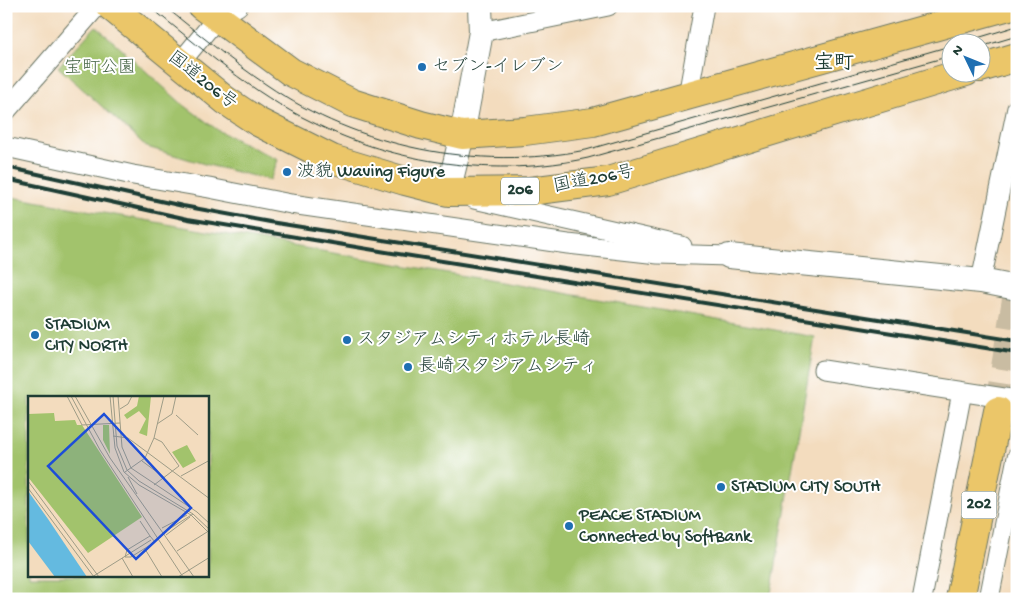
<svg xmlns="http://www.w3.org/2000/svg" width="1023" height="605" viewBox="0 0 1023 605" font-family="'Gochi Hand','Klee One',sans-serif">
<style>
.green{fill:#a2c36c;stroke:#608050;fill-rule:evenodd}
.lines{fill:none;stroke-linecap:round;stroke-linejoin:round}
.trunk-tunnel{stroke:#c9bca2;stroke-width:28;stroke-dasharray:28 14;stroke-linecap:butt}
.minor-casing{stroke:#697564;stroke-width:21}
.tertiary-casing{stroke:#697564;stroke-width:26}
.trunk-casing{stroke:#697564;stroke-width:30}
.minor{stroke:#fff;stroke-width:19}
.tertiary{stroke:#fff;stroke-width:24}
.trunk{stroke:#ebc669;stroke-width:28}
.tram{stroke:#1f3d34;stroke-width:1}
.rail{stroke:#1f3d34;stroke-width:4}
.poi-dot{fill:#1f6fb2;stroke:#fff;stroke-width:2}
.labels{text-anchor:middle;dominant-baseline:central;stroke-width:4;stroke-linejoin:round;paint-order:stroke}
.shield{fill:#fff;stroke:#627771;stroke-width:1}
.shield-label{font-size:16px;font-weight:bold;fill:#1f3d34}
.poi-label{font-size:18px;fill:#1f3d34;stroke:#fff;text-anchor:start}
.park-label{font-size:18px;fill:#466545;stroke:#fff}
.street-label{font-size:18px;fill:#1f3d34;stroke:#fff}
.quarter-label{font-size:20px;font-weight:bold;fill:#1f3d34;stroke:#fff}
.inset-road{fill:none;stroke:#9e9c87;stroke-width:1}
.view{fill:#1d4ed8;fill-opacity:0.15;stroke:#1d4ed8;stroke-width:2.5}
.inset-edge{fill:none;stroke:#1f3d34;stroke-width:2.5}
</style>
<rect width="100%" height="100%" fill="#fff"/>
<filter id="ink" filterUnits="userSpaceOnUse"><feTurbulence type="fractalNoise" baseFrequency=".02" numOctaves="2"/><feDisplacementMap in="SourceGraphic" scale="10" xChannelSelector="R" yChannelSelector="G"/><feConvolveMatrix kernelMatrix="1 2 1 2 8 2 1 2 1" color-interpolation-filters="sRGB"/></filter>
<filter id="wash" filterUnits="userSpaceOnUse"><feTurbulence type="fractalNoise" baseFrequency=".0096" numOctaves="4" result="noise"/><feDisplacementMap in="SourceGraphic" scale="20" xChannelSelector="R" yChannelSelector="G"/><feGaussianBlur stdDeviation="1.12" result="paint"/><feColorMatrix in="noise" values="0 0 0 0 0 0 0 0 0 0 0 0 0 0 0 0 0 1.4 0 .05"/><feComposite in="paint" operator="in"/></filter>
<g filter="url(#wash)">
<rect width="100%" height="100%" fill="#f3dcbe"/>
<g class="green">
<path d="M96 26 181 103 219 131 278 160 270 180 208 165 147 147 58 67Z"/>
<path d="M6 196 815 337 770 599H6ZM29 398H208V576H29Z"/>
</g>
</g>
<g filter="url(#ink)">
<g class="lines">
<path class="trunk-tunnel" d="M998 411 1017 293"/>
<defs>
<g id="minor">
<path d="M481 32 608 6"/>
<path d="M179 64 217 18 238 6"/>
<path d="M688 96 704 6"/>
<path d="M6 111 97 6"/>
<path d="M6 147 133 175 209 188 291 204 568 244 658 254 729 256"/>
<path d="M474 199 682 246"/>
<path d="M981 281 1017 108"/>
<path d="M823 370 1017 400"/>
<path d="M922 599 962 392"/>
<path d="M989 599 1017 457"/>
</g>
<g id="tertiary">
<path d="M448 192 462 135 481 32 480 6"/>
<path d="M729 256 981 281 1017 288"/>
</g>
<g id="trunk">
<path d="M110 6 225 100 258 122 332 159 405 181 448 192 530 191 608 181 966 72"/>
<path d="M202 6 291 72 352 103 421 125 462 135 525 131 593 122 1009 6"/>
<path d="M980 68 1017 57"/>
<path d="M960 599 998 411"/>
</g>
</defs>
<use href="#minor" class="minor-casing"/>
<use href="#tertiary" class="tertiary-casing"/>
<use href="#trunk" class="trunk-casing"/>
<use href="#minor" class="minor"/>
<use href="#tertiary" class="tertiary"/>
<use href="#trunk" class="trunk"/>
<g class="tram">
<path d="M149 6C200 47 253 94 312 122 395 164 497 178 588 158L950 56"/>
<path d="M164 6C198 33 231 61 267 85 359 148 477 171 586 150L950 46"/>
<path d="M964 42 1017 26"/>
<path d="M980 47 1017 36"/>
</g>
<g class="rail">
<path d="M6 167 183 206 270 222 1017 341"/>
<path d="M6 179 188 219 386 252 1017 353"/>
</g>
</g>
</g>
<g class="poi-dot">
<circle cx="422" cy="67" r="5"/>
<circle cx="287" cy="172" r="5"/>
<circle cx="35" cy="335" r="5"/>
<circle cx="347" cy="340" r="5"/>
<circle cx="408" cy="367" r="5"/>
<circle cx="721" cy="487" r="5"/>
<circle cx="569" cy="526" r="5"/>
</g>
<g class="labels">
<g class="shield">
<rect x="501" y="177.5" width="38" height="27" rx="4"/>
<rect x="961.5" y="491.5" width="35" height="27" rx="4"/>
</g>
<g class="shield-label">
<text x="520" y="191">206</text>
<text x="979" y="505">202</text>
</g>
<g class="poi-label">
<text x="432" y="67">セブン-イレブン</text>
<text x="297" y="172">波貌 Waving Figure</text>
<text x="45" y="325">STADIUM<tspan x="45" dy="21">CITY NORTH</tspan></text>
<text x="357" y="340">スタジアムシティホテル長崎</text>
<text x="418" y="367">長崎スタジアムシティ</text>
<text x="731" y="487">STADIUM CITY SOUTH</text>
<text x="579" y="516">PEACE STADIUM<tspan x="579" dy="21">Connected by SoftBank</tspan></text>
</g>
<g class="park-label">
<text x="100" y="68">宝町公園</text>
</g>
<g class="street-label">
<text transform="translate(202 81) rotate(38)">国道206号</text>
<text transform="translate(594 180) rotate(-11)">国道206号</text>
</g>
<g class="quarter-label">
<text x="834" y="64">宝町</text>
</g>
</g>
<g transform="translate(28 396)">
<rect width="181" height="181" fill="#f3dcbe"/>
<path d="M111 0H123L119 40 111 37 118 23 111 15 99 23 96 19 109 10ZM26 17 27 25 47 24 49 29H54L114 121 60 157 0 81V18ZM75 29H81L82 58 75 44ZM159 49 168 65 155 72 144 56Z" fill="#a2c36c"/>
<path d="M0 95 20 123 59 181H27L0 145Z" fill="#64bae0"/>
<path class="inset-road" d="M39 0 54 29 92 27M43 0 72 54 155 181M47 0 82 62 166 181M82 0 87 52 96 76 111 89 163 119 182 138M85 0 89 50 99 74 111 85 165 118 182 134M90 0 94 51 103 72 169 116 182 128M92 13 100 8 104 0M148 19 170 39M129 28 144 18 148 0M85 40 100 42 182 103M126 42 134 46 151 70 126 89M114 65 137 82M97 76 117 62 126 42 136 0M153 80 182 64M100 81 109 98M0 85 71 181M0 92 66 181M112 125 122 140 127 146 103 161H97L99 154 122 140M134 132 159 119M138 135 165 118M138 139 162 121M117 153 134 181M149 155 179 136M94 162 105 181M64 181 123 144M150 181 182 161"/>
<path class="view" d="M76 18 163 112 108 163 20 70Z"/>
<rect width="181" height="181" class="inset-edge"/>
</g>
<rect width="1023" height="605" fill="none" stroke="#fff" stroke-width="25"/>
<g transform="translate(966 58) rotate(313)"><circle r="24" fill="#ffffff" stroke="#a5b1ae"/>
<path d="M0-4L9 19L0 12L-9 19Z" fill="#1f6fb2"/>
<text y="-8" font-size="14" font-weight="bold" text-anchor="middle" fill="#1f3d34">N</text>
</g>
</svg>
